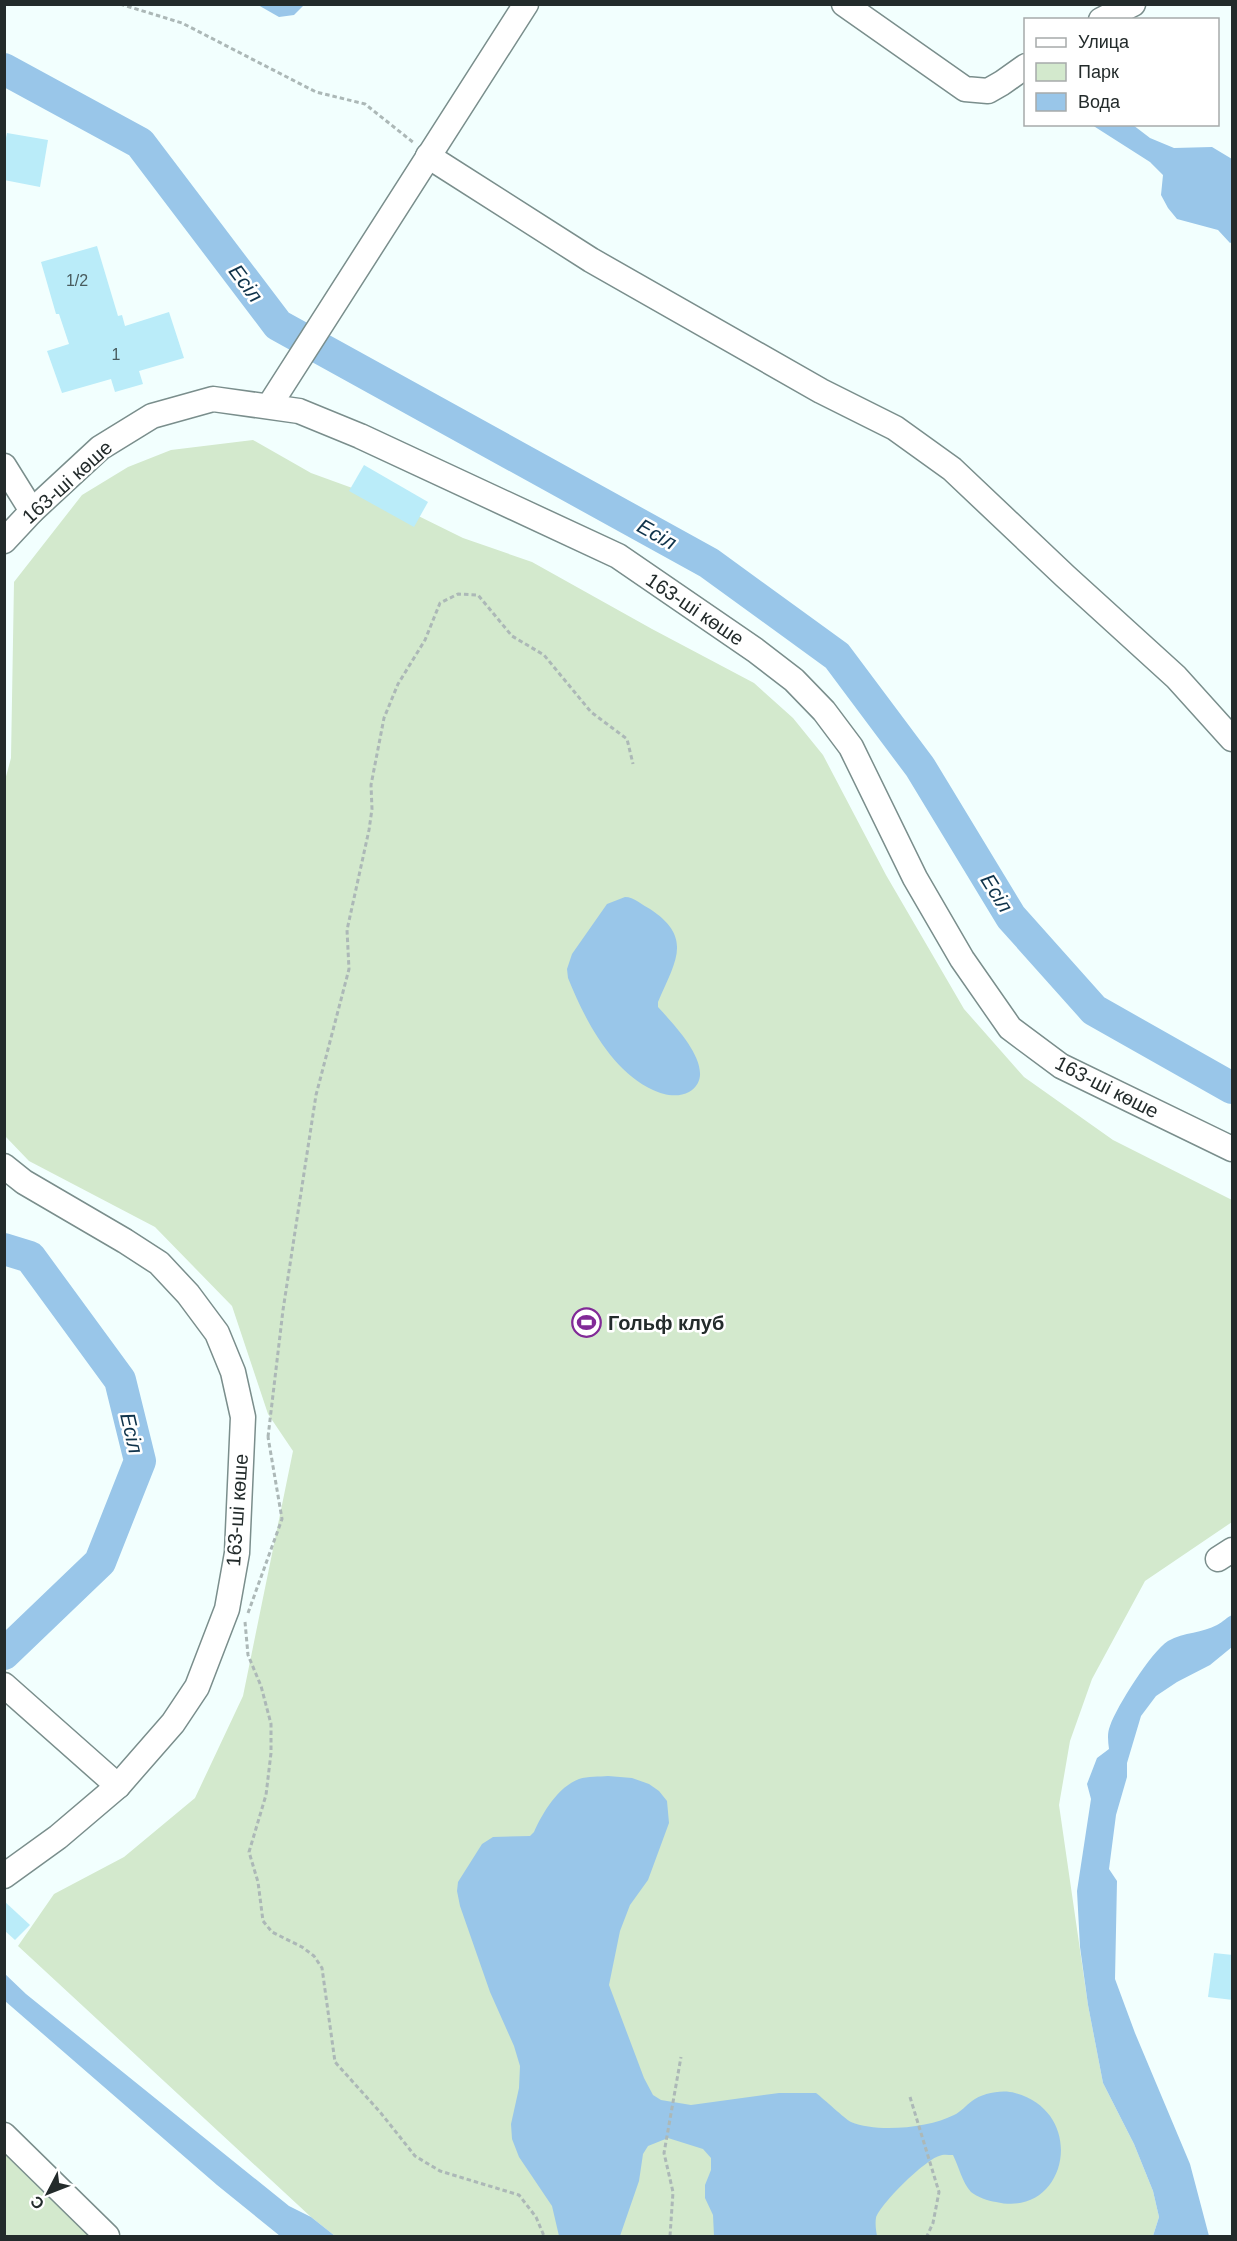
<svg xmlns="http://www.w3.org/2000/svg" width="1237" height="2241" viewBox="0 0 1237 2241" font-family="Arial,sans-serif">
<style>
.green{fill:#d3e9cd}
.water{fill:#99c6e9}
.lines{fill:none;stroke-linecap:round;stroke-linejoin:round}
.river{stroke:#99c6e9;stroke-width:32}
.building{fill:#baecf9}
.minor-casing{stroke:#7a8e8c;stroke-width:27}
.path{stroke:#acb8b7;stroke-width:3;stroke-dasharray:4.5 3;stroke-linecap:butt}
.minor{stroke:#fff;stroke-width:24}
.labels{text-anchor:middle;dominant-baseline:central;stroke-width:5;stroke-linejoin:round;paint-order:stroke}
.number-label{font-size:16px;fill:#495b5e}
.street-label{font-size:20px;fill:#232b2b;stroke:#fff}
.poi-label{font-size:20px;font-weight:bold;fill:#232b2b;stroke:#fff;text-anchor:start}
.water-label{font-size:21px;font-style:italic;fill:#0f334b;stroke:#fff}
</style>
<rect width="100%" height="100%" fill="#f2fffe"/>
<g class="green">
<path d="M253 440 311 473 388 501 463 538 532 562 652 629 754 683 793 718 823 755 886 875 964 1009 1024 1077 1113 1140 1232 1200V1522L1145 1581 1092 1679 1070 1741 1059 1805 1088 2005 1103 2083 1134 2144 1153 2191 1159 2217 1153 2236H335L311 2217 18 1946 54 1894 124 1857 195 1798 243 1696 293 1451 268 1414 232 1306 155 1227 29 1161 5 1136 4 784 11 758 14 582 82 495 128 467 171 450Z"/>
<path d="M4 2135 107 2236H5Z"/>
</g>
<g class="water">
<path d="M258 5H304L294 15 279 17Z"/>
<path d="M1092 125H1133L1150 138 1174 148 1212 147 1232 159V242L1230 243 1218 230 1177 219 1168 208 1161 195 1163 175 1150 162Z"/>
<path d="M625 897C634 897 642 905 650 909 694 938 675 962 658 1002V1007C672 1023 722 1072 689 1092 678 1098 663 1095 653 1090 611 1071 584 1018 568 978L567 969 572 954 607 904Z"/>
<path d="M1232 1615V1647L1210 1665 1177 1682 1156 1696 1141 1716 1127 1763V1777L1116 1815 1109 1869 1117 1881 1115 1979 1135 2033 1190 2164 1209 2236H1153L1159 2217 1153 2191 1134 2144 1103 2083 1088 2005 1080 1947 1077 1891 1091 1799 1087 1784 1097 1758 1109 1749C1108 1741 1107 1733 1110 1726 1117 1706 1151 1652 1168 1641 1184 1632 1203 1633 1217 1625 1223 1622 1227 1617 1232 1615Z"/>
<path d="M608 1776 632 1778 649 1784 659 1791 667 1801 669 1823 648 1880 630 1905 620 1931 609 1985 644 2078 653 2095 661 2100 691 2105 779 2093H816C824 2099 845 2119 851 2122 877 2133 929 2128 954 2115 961 2112 966 2105 972 2101 982 2093 1003 2089 1015 2093 1089 2113 1067 2219 996 2202 988 2201 977 2197 971 2192 962 2182 959 2167 953 2155 948 2155 943 2154 939 2156 925 2160 880 2204 876 2218 875 2223 876 2231 877 2236H714L713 2215 705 2198V2185L711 2170V2158L703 2149 668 2138 648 2146 643 2154 639 2181 620 2236H559L552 2206 519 2157 512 2139 511 2124 519 2088 520 2066 514 2046 490 1992 460 1906 457 1891 458 1882 482 1844 493 1837 530 1836 534 1832C543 1812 558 1787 579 1779 588 1776 599 1777 608 1776Z"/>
<path d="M4 1973 26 1994 289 2206 311 2217 335 2236H280L217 2185 5 2001Z"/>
</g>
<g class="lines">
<g class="river">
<path d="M4 69 140 143 278 325 709 563 837 656 920 767 1011 917 1094 1010 1232 1088"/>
<path d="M4 1249 30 1257 120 1380 140 1461 100 1562 4 1654"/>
</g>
</g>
<g class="building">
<path d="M7 133 48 140 40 187 4 180V148Z"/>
<path d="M97 246 118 316 122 315 125 326 169 312 184 358 139 371 143 384 115 392 111 379 62 393 47 351 69 344 59 314H56L41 262Z"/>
<path d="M364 465 428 502 414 527 349 491Z"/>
<path d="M4 1901 30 1925 15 1940 4 1930Z"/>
<path d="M1214 1953 1233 1955V2000L1208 1997Z"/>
</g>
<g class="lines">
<defs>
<g id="minor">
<path d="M844 4 965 89 988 91 1002 83 1026 66"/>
<path d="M1101 20 1133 4"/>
<path d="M428 156 591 260 821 391 895 428 952 469 1065 576 1176 677 1232 739"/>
<path d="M269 406 526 4"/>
<path d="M4 466 32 511"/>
<path d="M4 541 32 511 100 448 152 416 213 399 299 411 360 436 618 556 755 650 794 680 824 711 851 747 915 878 962 959 1010 1028 1061 1066 1232 1149"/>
<path d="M4 1166 24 1182 125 1241 159 1263 188 1294 217 1333 233 1372 243 1417 237 1553 227 1609 197 1687 173 1723 118 1786 58 1837 4 1876"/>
<path d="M1218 1559 1232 1550"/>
<path d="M4 1685 118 1786"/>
<path d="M4 2135 107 2236"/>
</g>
</defs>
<use href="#minor" class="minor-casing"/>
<g class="path">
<path d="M120 4 182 23 316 92 365 104 414 143"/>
<path d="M268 1437 283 1310 316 1095 349 969 347 930 369 830 372 809 371 785 384 718 398 684 425 640 440 603 458 594 478 595 512 636 544 655 591 712 627 739 633 764"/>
<path d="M248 1613 282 1519 268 1437"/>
<path d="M245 1622 248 1655 261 1686 271 1724V1753L266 1795 249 1852 258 1882 263 1921 272 1932 302 1947 314 1956 322 1968 335 2062 380 2112 415 2156 440 2171 519 2195 536 2217 544 2236"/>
<path d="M910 2097 939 2192 933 2223 927 2236"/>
<path d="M670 2236 673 2192 664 2153 681 2057"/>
</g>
<use href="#minor" class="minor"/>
</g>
<defs>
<symbol id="stadium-ring" viewBox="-11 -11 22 22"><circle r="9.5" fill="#fff" stroke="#812997" stroke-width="1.5"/><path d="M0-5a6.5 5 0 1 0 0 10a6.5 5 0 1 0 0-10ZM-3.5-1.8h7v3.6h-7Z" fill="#812997"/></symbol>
</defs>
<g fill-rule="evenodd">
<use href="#stadium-ring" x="570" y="1306" width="33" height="33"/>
</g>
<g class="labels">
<g class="number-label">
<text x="77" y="280">1/2</text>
<text x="116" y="354">1</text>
</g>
<g class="street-label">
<text transform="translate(67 482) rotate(-42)">163-ші көше</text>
<text transform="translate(695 609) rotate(34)">163-ші көше</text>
<text transform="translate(1107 1087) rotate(27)">163-ші көше</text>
<text transform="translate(237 1510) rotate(-86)">163-ші көше</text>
</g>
<g class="poi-label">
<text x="608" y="1323">Гольф клуб</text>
</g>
<g class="water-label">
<text transform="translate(246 283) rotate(53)">Есіл</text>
<text transform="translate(657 534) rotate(29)">Есіл</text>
<text transform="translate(997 893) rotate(58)">Есіл</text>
<text transform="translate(132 1433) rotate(77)">Есіл</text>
</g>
</g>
<rect width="1237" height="2241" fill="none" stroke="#232b2b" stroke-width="12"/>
<rect x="1024" y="18" width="195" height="108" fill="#ffffff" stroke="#a7aaaa" stroke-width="1.5"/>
<rect x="1036" y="38" width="30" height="9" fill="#ffffff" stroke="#a7aaaa" stroke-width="1.5"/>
<text x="1078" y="48" font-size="18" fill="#232b2b">Улица</text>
<rect x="1036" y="63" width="30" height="18" fill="#d3e9cd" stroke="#a7aaaa" stroke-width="1.5"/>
<text x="1078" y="78" font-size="18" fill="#232b2b">Парк</text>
<rect x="1036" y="93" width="30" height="18" fill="#99c6e9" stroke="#a7aaaa" stroke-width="1.5"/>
<text x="1078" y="108" font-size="18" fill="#232b2b">Вода</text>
<g transform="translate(48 2193) rotate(228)" stroke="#ffffff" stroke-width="4.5" paint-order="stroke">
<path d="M0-4.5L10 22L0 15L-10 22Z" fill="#232b2b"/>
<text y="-9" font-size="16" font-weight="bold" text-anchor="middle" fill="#232b2b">С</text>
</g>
</svg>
